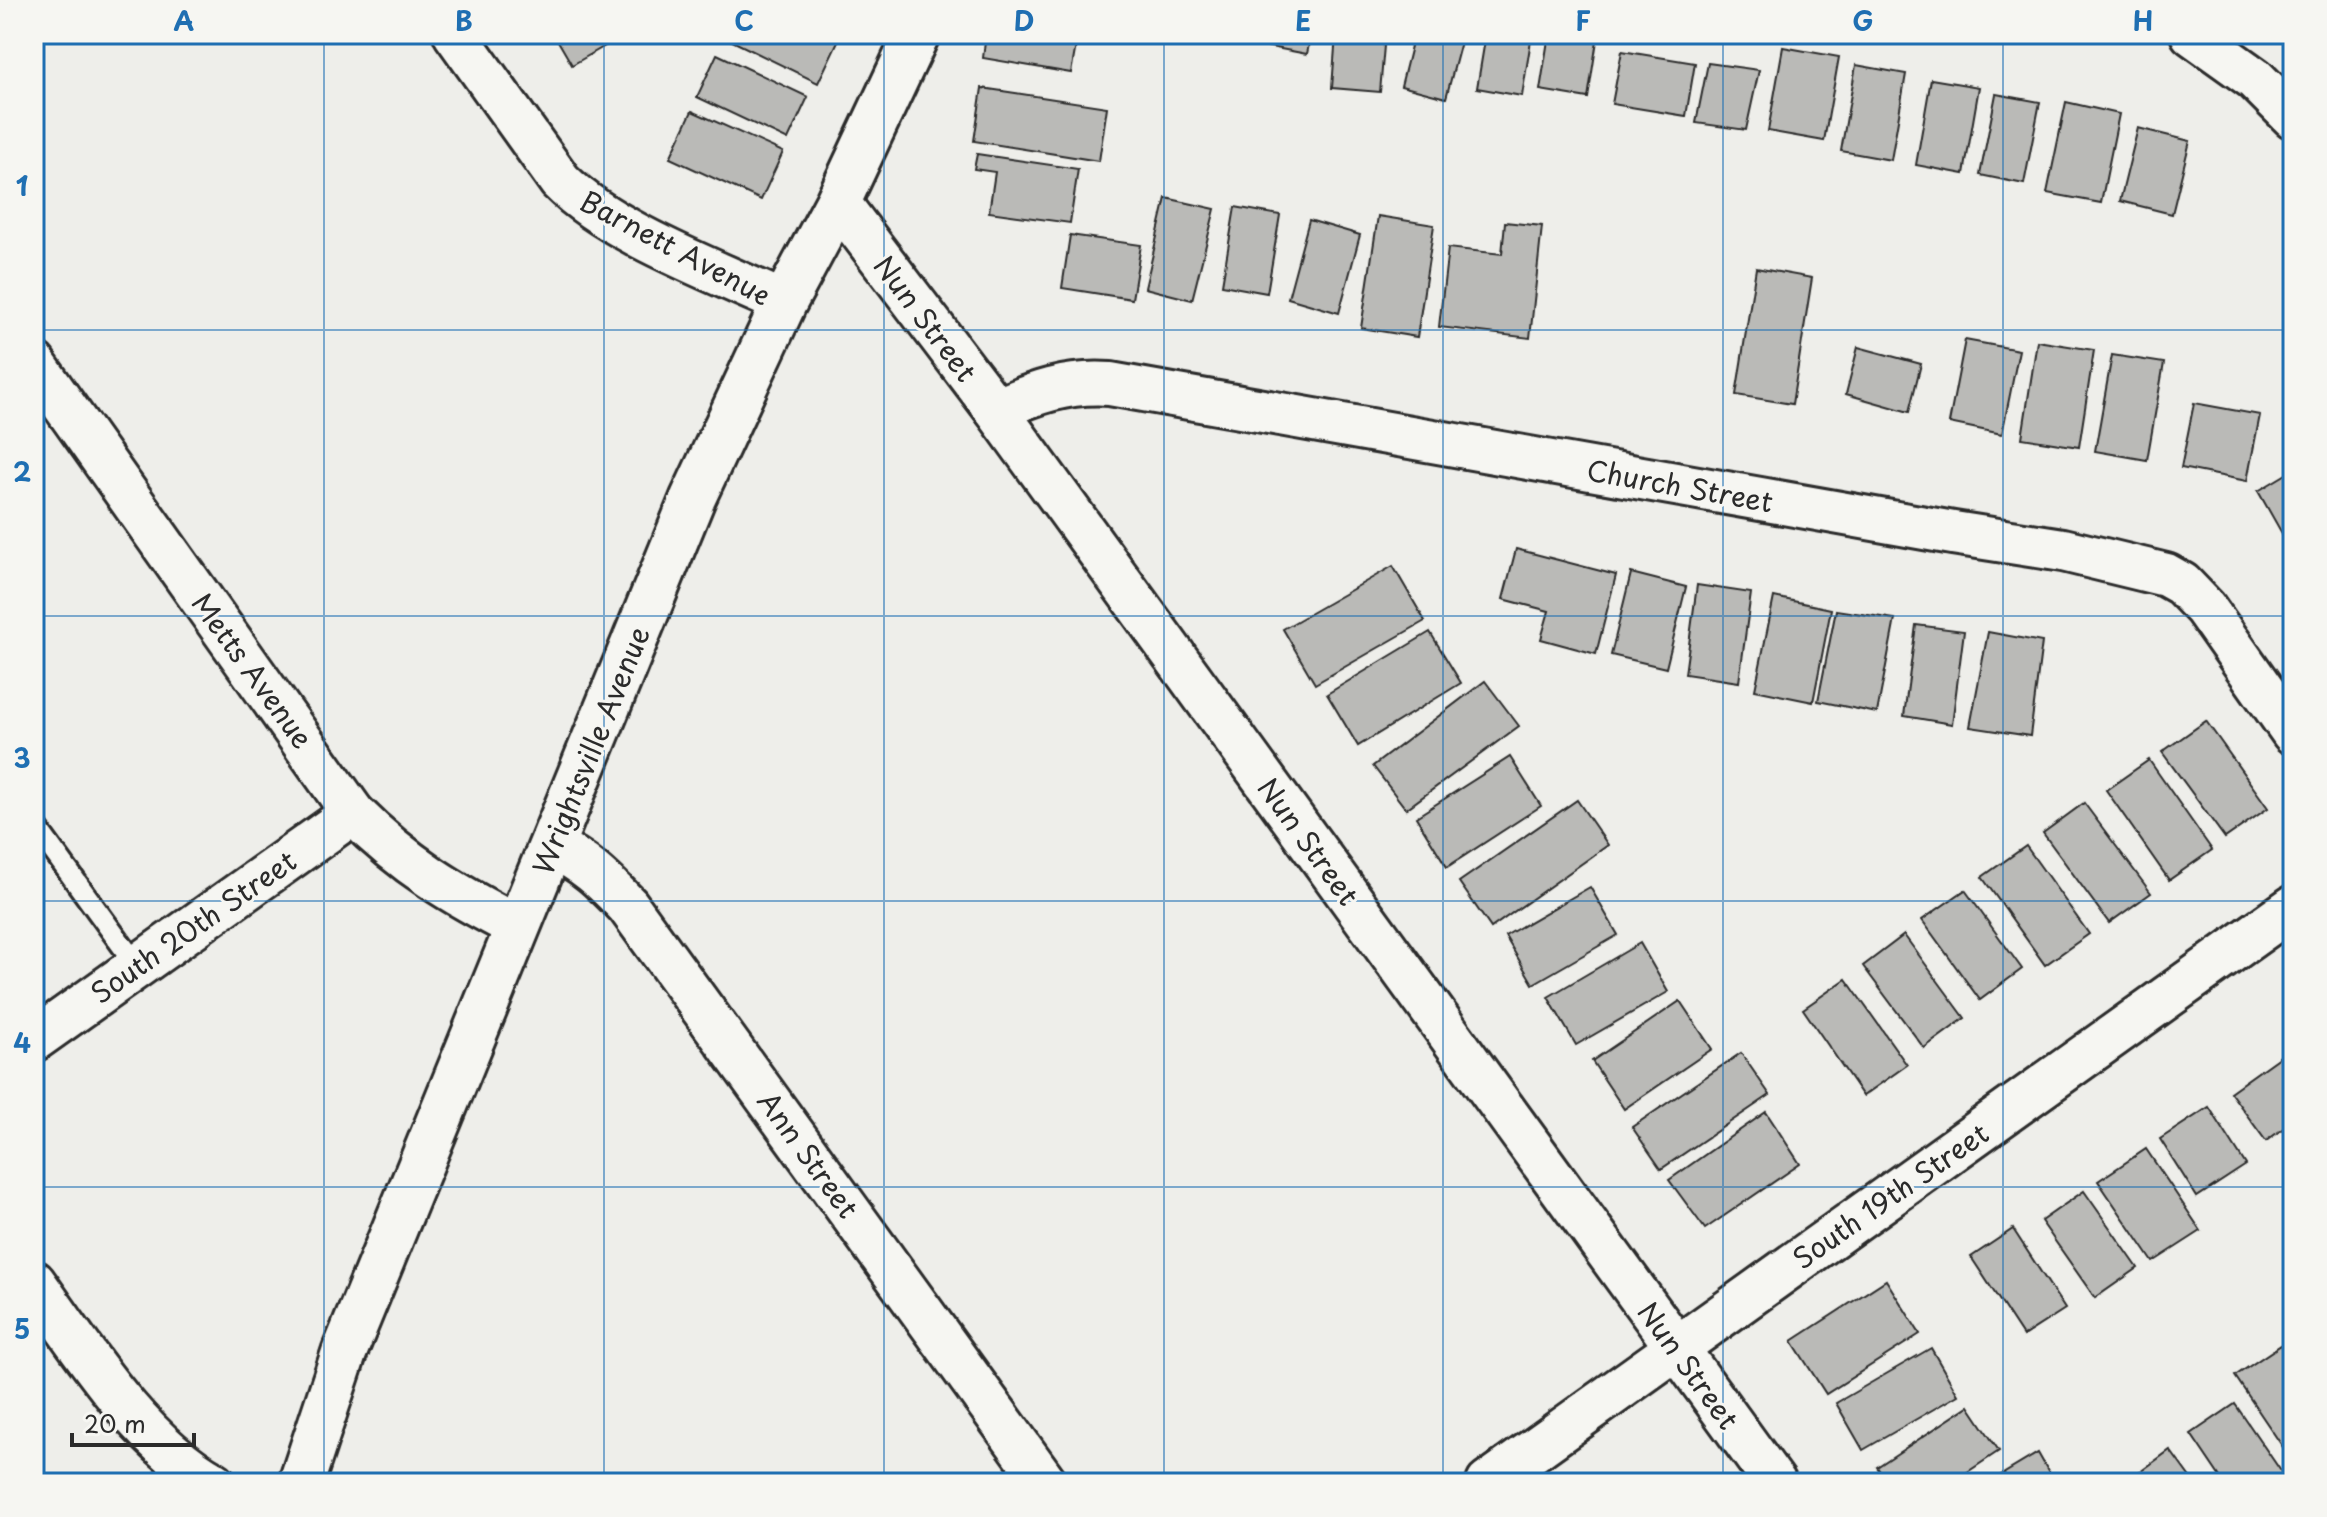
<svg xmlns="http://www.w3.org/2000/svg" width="2327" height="1517" viewBox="0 0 2327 1517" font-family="'Playpen Sans',sans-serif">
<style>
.building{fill:#babab7;stroke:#2b2b2b;stroke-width:2}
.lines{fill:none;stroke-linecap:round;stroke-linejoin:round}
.lane-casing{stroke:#2b2b2b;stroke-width:26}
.street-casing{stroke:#2b2b2b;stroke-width:48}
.secondary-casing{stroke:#2b2b2b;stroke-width:50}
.lane{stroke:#f6f6f2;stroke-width:20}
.street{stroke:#f6f6f2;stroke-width:42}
.secondary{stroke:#f6f6f2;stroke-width:44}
.grid{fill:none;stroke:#1f6fb2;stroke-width:2;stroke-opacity:0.55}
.labels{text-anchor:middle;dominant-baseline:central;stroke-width:6;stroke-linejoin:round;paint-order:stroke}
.street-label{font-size:28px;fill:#2b2b2b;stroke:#f6f6f2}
.neatline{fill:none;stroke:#1f6fb2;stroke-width:3}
.grid-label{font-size:26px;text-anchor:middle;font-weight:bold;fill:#1f6fb2}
</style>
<rect width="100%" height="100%" fill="#eeeeea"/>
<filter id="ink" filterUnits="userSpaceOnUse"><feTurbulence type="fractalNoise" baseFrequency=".0125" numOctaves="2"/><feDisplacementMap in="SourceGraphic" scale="16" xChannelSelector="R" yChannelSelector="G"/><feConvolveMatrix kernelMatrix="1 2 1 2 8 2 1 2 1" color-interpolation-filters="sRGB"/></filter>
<g filter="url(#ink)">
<g class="building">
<path d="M554 34H626L572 65Z"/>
<path d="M830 34 839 39 818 83 720 35Z"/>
<path d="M986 34H1078L1071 73 983 58Z"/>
<path d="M1256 34H1311L1307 54 1255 44Z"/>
<path d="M1336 34H1385L1380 92 1332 88Z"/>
<path d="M1414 34H1463L1446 98 1401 86Z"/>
<path d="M1486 34H1532L1522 96 1477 88Z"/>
<path d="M1549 34H1598L1588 98 1540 90Z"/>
<path d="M1783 47 1839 57 1824 141 1768 131Z"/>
<path d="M1622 51 1695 63 1686 116 1612 104Z"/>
<path d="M717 54 808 97 788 140 697 97Z"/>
<path d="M1708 63 1759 70 1746 130 1696 123Z"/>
<path d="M1856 65 1906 74 1891 160 1841 151Z"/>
<path d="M1931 79 1979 87 1964 174 1916 165Z"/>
<path d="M982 88 1107 107 1099 161 974 141Z"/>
<path d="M1996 94 2040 102 2024 184 1980 175Z"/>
<path d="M2066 102 2119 114 2101 203 2047 193Z"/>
<path d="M692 111 783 152 761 200 670 158Z"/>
<path d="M2138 128 2190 141 2172 214 2120 201Z"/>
<path d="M977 154 1078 169 1070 223 989 212 995 172 974 169Z"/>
<path d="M1166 198 1215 209 1192 300 1145 288Z"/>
<path d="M1235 207 1280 215 1267 293 1222 285Z"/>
<path d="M1378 216 1434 225 1417 337 1361 328Z"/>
<path d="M1309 220 1360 235 1339 313 1288 298Z"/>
<path d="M1505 222 1542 226 1530 338 1439 327 1448 248 1502 254Z"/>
<path d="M1070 235 1141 245 1132 299 1062 288Z"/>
<path d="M1756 268 1812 278 1792 404 1736 395Z"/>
<path d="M1965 340 2019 350 2002 434 1949 423Z"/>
<path d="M2037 341 2094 350 2079 447 2022 438Z"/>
<path d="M1858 347 1921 364 1909 412 1846 394Z"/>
<path d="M2112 355 2164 363 2147 460 2095 451Z"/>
<path d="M2194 403 2260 415 2247 481 2181 468Z"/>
<path d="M2293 470V532L2284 537 2258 491Z"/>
<path d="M1516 549 1616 575 1596 654 1541 639 1549 611 1503 599Z"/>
<path d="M2293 554V572L2285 558Z"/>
<path d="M1393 566 1425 621 1315 684 1283 629Z"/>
<path d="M1631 573 1686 587 1666 668 1611 655Z"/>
<path d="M1697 585 1751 593 1739 682 1685 674Z"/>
<path d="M1774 597 1831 609 1813 702 1755 690Z"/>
<path d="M1836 610 1895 619 1877 713 1818 701Z"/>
<path d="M1916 625 1964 631 1952 724 1904 716Z"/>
<path d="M1430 632 1461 683 1358 746 1327 694Z"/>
<path d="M1988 632 2042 642 2030 736 1970 727Z"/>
<path d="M1485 681 1519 726 1406 809 1373 766Z"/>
<path d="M2206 721 2268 808 2225 838 2162 752Z"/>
<path d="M1510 757 1541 806 1447 867 1416 817Z"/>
<path d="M2149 760 2212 850 2169 880 2106 790Z"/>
<path d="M1577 800 1608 845 1491 928 1459 882Z"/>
<path d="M2084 803 2151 893 2109 923 2043 833Z"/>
<path d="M2026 846 2089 934 2045 965 1982 877Z"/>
<path d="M1590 887 1618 935 1533 984 1505 936Z"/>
<path d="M1965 890 2022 969 1980 1000 1922 920Z"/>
<path d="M1904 935 1965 1018 1924 1048 1863 966Z"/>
<path d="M1640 943 1668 992 1576 1045 1548 997Z"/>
<path d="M1846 979 1907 1065 1863 1096 1803 1009Z"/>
<path d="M1680 1001 1712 1049 1624 1109 1592 1061Z"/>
<path d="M2293 1047V1124L2292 1122 2266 1141 2230 1092Z"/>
<path d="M1741 1053 1770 1095 1661 1169 1632 1127Z"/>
<path d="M2209 1107 2246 1165 2197 1197 2160 1139Z"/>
<path d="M1766 1112 1800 1164 1705 1229 1669 1180Z"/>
<path d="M2146 1149 2201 1231 2153 1262 2098 1181Z"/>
<path d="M2084 1191 2138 1268 2095 1298 2041 1221Z"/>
<path d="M2013 1229 2065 1309 2023 1336 1971 1257Z"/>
<path d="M1886 1280 1920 1334 1826 1394 1792 1341Z"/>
<path d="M2281 1345 2293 1363V1462L2235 1376Z"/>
<path d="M1931 1348 1958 1395 1863 1450 1836 1403Z"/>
<path d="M2235 1404 2289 1483H2224L2191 1434Z"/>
<path d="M1969 1406 1999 1451 1951 1483H1888L1877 1467Z"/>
<path d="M2170 1450 2194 1483H2125Z"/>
<path d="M2038 1453 2055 1483H1988Z"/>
</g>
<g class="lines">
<defs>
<path id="lane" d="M34 824 137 966"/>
<g id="street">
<path d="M455 34 560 181C611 233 718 272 784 303"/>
<path d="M2192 34 2255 79 2293 117"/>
<path d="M838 202 996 410 1775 1483"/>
<path d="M34 363 353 813C405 865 453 894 518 927"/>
<path d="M996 410C1034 393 1067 381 1110 384L1953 533 2063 550 2166 575 2182 584 2205 608 2293 733"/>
<path d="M551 846C585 862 602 879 628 906L1046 1483"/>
<path d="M34 1040 353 813"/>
<path d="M34 1282C82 1349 140 1443 214 1483"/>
<path d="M1488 1483 2293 907"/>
</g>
<path id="secondary" d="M301 1483 344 1353 693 498 784 303 838 202 917 34"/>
</defs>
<use href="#lane" class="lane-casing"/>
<use href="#street" class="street-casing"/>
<use href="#secondary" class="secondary-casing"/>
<use href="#lane" class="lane"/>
<use href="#street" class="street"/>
<use href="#secondary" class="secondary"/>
</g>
</g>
<path class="grid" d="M324 34V1483M604 34V1483M884 34V1483M1164 34V1483M1443 34V1483M1723 34V1483M2003 34V1483M34 330H2293M34 616H2293M34 901H2293M34 1187H2293"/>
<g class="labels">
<g class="street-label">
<text transform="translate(676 247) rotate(28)">Barnett Avenue</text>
<text transform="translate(926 318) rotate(53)">Nun Street</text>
<text transform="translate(1680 485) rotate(10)">Church Street</text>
<text transform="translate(253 670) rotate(54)">Metts Avenue</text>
<text transform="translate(590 750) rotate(-68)">Wrightsville Avenue</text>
<text transform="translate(1309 841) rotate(54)">Nun Street</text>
<text transform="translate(193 926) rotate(-35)">South 20th Street</text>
<text transform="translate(809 1154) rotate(54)">Ann Street</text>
<text transform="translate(1890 1195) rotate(-35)">South 19th Street</text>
<text transform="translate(1689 1365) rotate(54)">Nun Street</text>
</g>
</g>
<rect width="2327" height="1517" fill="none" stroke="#f6f6f2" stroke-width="88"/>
<path d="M72 1433v12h122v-12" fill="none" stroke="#2b2b2b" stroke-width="4"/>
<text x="84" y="1433" font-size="24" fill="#2b2b2b" stroke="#f6f6f2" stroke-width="6" paint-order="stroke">20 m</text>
<rect x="44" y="44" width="2239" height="1429" class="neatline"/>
<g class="grid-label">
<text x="184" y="31">A</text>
<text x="464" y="31">B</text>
<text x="744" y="31">C</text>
<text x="1024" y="31">D</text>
<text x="1303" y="31">E</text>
<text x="1583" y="31">F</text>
<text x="1863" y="31">G</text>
<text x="2143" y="31">H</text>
<text x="22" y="196">1</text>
<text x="22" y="482">2</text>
<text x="22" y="768">3</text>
<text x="22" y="1053">4</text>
<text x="22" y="1339">5</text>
</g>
</svg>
